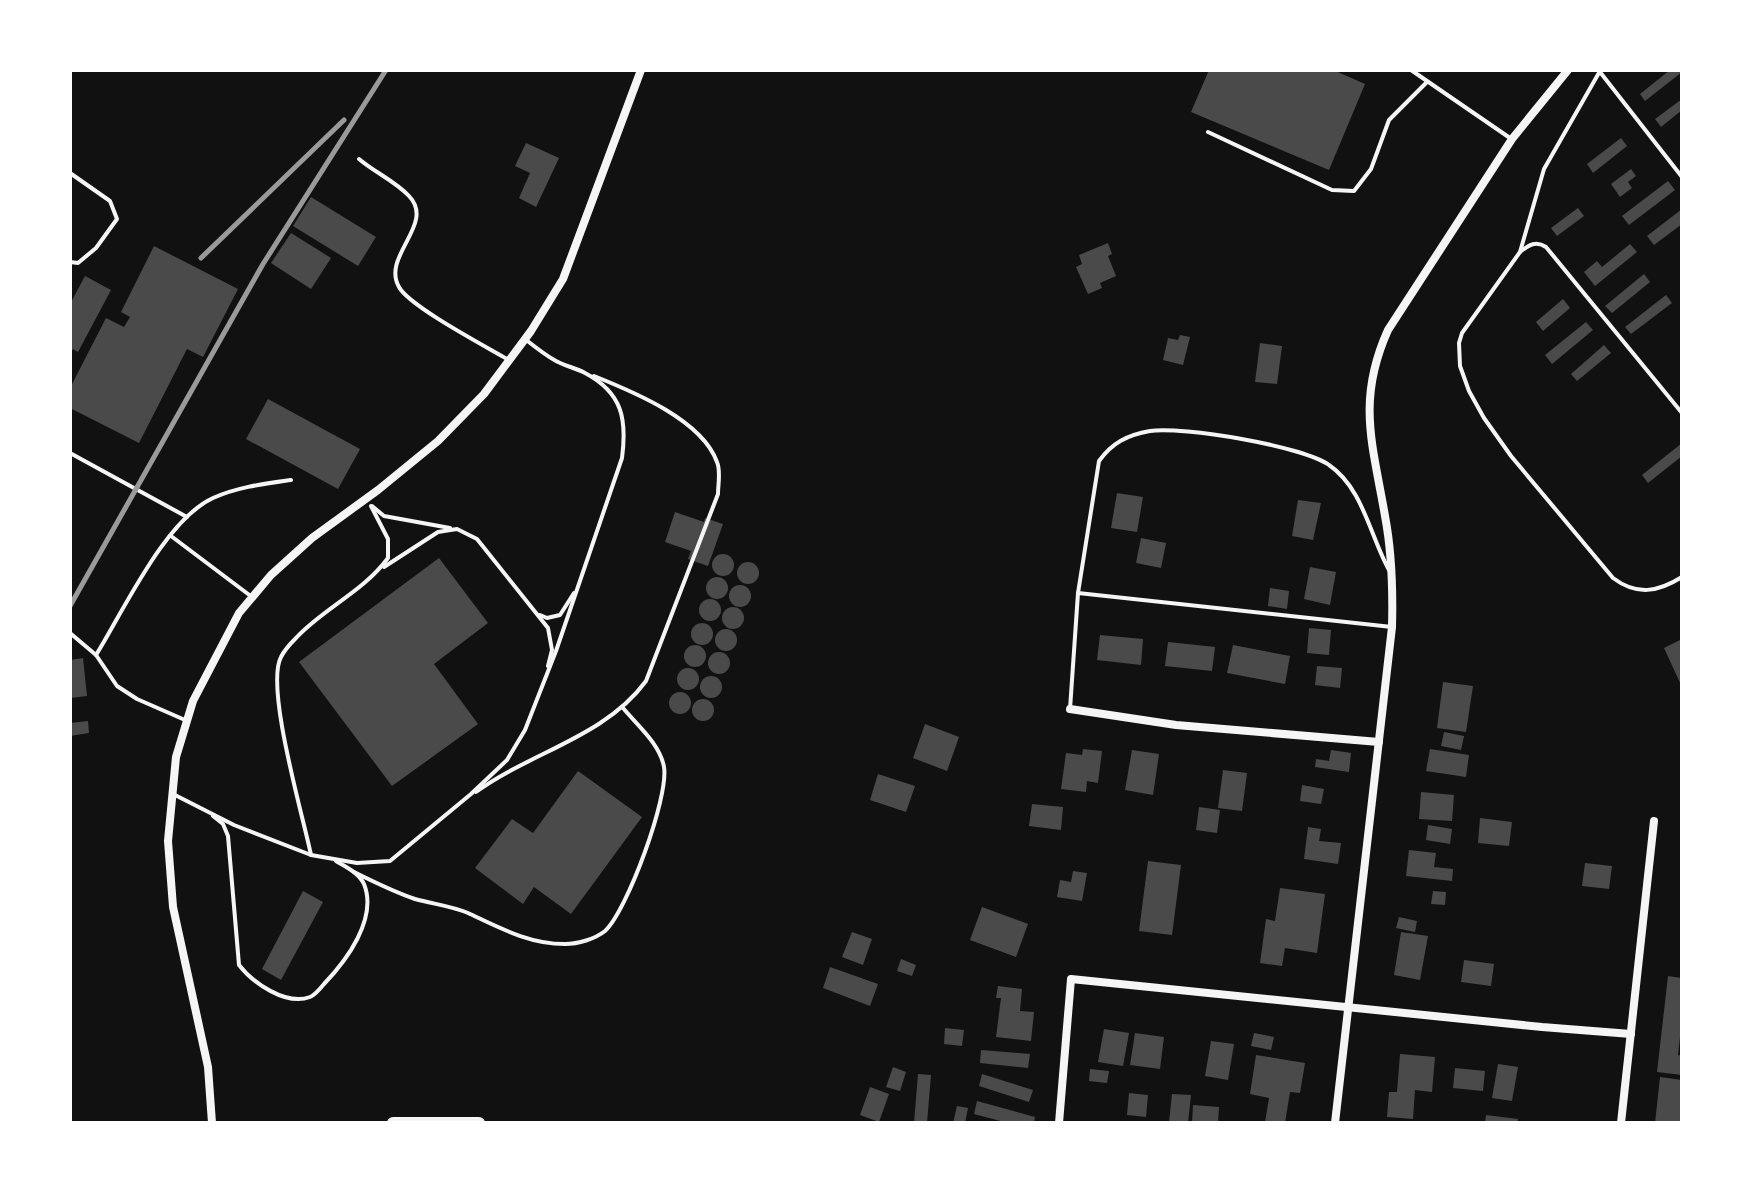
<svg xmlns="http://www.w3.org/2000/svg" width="1752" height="1193" viewBox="0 0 1752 1193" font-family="'Titillium Web',sans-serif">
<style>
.building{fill:#4a4a4a}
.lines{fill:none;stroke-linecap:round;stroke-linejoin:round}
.service{stroke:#f5f5f5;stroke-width:4}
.minor{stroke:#f5f5f5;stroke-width:8}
.secondary{stroke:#f5f5f5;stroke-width:12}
.rail{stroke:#9a9a9a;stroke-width:5}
</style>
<rect width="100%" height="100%" fill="#111"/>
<g class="building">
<path d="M1209 70H1333L1365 84 1329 170 1191 112Z"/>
<path d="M1670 70 1682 72 1645 101 1640 94Z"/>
<path d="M1682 99V110L1661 127 1655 119Z"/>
<path d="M1621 138 1627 146 1593 173 1587 164Z"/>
<path d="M526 143 559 158 536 207 519 198 530 173 515 166Z"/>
<path d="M1631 169 1636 176 1628 182 1632 188 1620 197 1611 184Z"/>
<path d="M1668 181 1675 190 1629 225 1622 216Z"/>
<path d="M311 197 376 237 358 266 293 226Z"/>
<path d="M1578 208 1584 216 1557 236 1551 228Z"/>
<path d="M1682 209V224L1654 245 1647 236Z"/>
<path d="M291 233 331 258 311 289 271 263Z"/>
<path d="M1108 243 1112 254 1108 256 1116 276 1100 283 1102 288 1088 294 1076 267 1082 264 1079 255Z"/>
<path d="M1630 244 1637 252 1595 286 1584 272 1597 261 1602 267Z"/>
<path d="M154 246 238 289 203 357 187 349 139 443 70 408V388L106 318 124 327 130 317 121 312Z"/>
<path d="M1644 274 1650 282 1612 313 1605 306Z"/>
<path d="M85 276 111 290 78 352 73 349 70 355V304Z"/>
<path d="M1666 295 1672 303 1631 334 1625 327Z"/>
<path d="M1563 299 1570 308 1543 331 1536 322Z"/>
<path d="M1586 322 1593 330 1552 364 1545 355Z"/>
<path d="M1180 335 1190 337 1183 365 1163 360 1168 338 1178 340Z"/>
<path d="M1260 343 1282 346 1277 384 1255 382Z"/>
<path d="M1604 345 1611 353 1577 381 1571 374Z"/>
<path d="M268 399 360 449 338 489 246 439Z"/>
<path d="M1682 443V456L1648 483 1642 475Z"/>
<path d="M1117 493 1143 497 1137 532 1111 528Z"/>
<path d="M1298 500 1321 503 1313 540 1292 536Z"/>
<path d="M675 512 704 522 705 518 723 524 708 566 688 559 691 551 665 542Z"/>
<path d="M1141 538 1166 543 1161 568 1136 563Z"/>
<circle cx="723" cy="565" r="11"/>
<path d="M439 558 488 623 434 664 478 724 392 786 299 662Z"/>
<circle cx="748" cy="573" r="11"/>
<path d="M1310 567 1336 572 1330 605 1304 599Z"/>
<circle cx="717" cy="588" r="11"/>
<circle cx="740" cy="596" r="11"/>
<path d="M1270 588 1289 591 1287 609 1268 606Z"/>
<circle cx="710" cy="610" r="11"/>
<circle cx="733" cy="618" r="11"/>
<circle cx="702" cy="634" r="11"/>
<path d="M1309 628 1331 630 1329 655 1307 653Z"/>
<circle cx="726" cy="640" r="11"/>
<path d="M1100 635 1143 639 1141 665 1097 660Z"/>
<path d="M1682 639V687L1664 648Z"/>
<path d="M1168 642 1215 647 1212 671 1165 666Z"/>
<circle cx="695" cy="656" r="11"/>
<path d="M1233 645 1290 656 1285 684 1227 673Z"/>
<circle cx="719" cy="663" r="11"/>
<path d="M83 658 87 696 70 698V660Z"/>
<path d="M1317 666 1342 668 1340 688 1315 685Z"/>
<circle cx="688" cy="679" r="11"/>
<circle cx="711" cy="687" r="11"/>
<path d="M1443 682 1473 686 1466 732 1437 728Z"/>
<circle cx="680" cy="703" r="11"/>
<circle cx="703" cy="710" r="11"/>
<path d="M88 721 89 733 70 736V723Z"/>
<path d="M925 724 959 737 947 771 913 758Z"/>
<path d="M1444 732 1464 736 1461 750 1441 746Z"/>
<path d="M1083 749 1102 751 1098 783 1087 781 1086 792 1061 789 1066 753 1082 755Z"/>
<path d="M1430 749 1469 755 1466 777 1426 771Z"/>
<path d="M1132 750 1159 754 1153 795 1125 790Z"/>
<path d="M1331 750 1351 753 1349 772 1315 767 1316 759 1329 761Z"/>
<path d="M1223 770 1247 773 1242 811 1218 808Z"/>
<path d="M578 771 642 817 571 914 534 887 523 904 475 868 512 819 533 833Z"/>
<path d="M878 774 915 786 906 812 870 800Z"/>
<path d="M1302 785 1324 789 1321 804 1300 801Z"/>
<path d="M1421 792 1454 795 1452 821 1419 819Z"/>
<path d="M1032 804 1063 807 1061 830 1029 826Z"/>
<path d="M1199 807 1220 810 1217 833 1196 830Z"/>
<path d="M1480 818 1512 822 1509 846 1478 843Z"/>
<path d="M1428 825 1452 829 1450 844 1426 840Z"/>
<path d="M1308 827 1321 829 1319 841 1341 843 1338 864 1304 859Z"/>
<path d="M1409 850 1436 853 1434 867 1453 869 1452 881 1406 876Z"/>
<path d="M1148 861 1181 865 1172 935 1139 931Z"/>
<path d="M1585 863 1612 866 1609 889 1582 886Z"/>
<path d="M1073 871 1087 873 1082 901 1057 897 1060 880 1071 882Z"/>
<path d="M1280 888 1325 894 1317 953 1285 948 1282 966 1260 963 1266 919 1275 921Z"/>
<path d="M303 891 323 902 281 980 262 969Z"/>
<path d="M1433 891 1446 892 1445 905 1431 904Z"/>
<path d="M982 907 1028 924 1016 957 970 940Z"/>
<path d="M1399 917 1417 921 1415 932 1396 928Z"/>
<path d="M852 932 872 939 863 965 842 957Z"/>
<path d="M1401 932 1428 936 1420 980 1394 975Z"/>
<path d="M901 959 916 965 912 976 897 971Z"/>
<path d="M1464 960 1494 964 1491 986 1461 982Z"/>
<path d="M830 967 878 984 870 1006 823 988Z"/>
<path d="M1668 976 1682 978V1019L1678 1055 1682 1056V1075L1657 1072Z"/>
<path d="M998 986 1022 989 1020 1011 1034 1012 1031 1041 996 1037 1001 998H996Z"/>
<path d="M945 1028 964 1030 962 1046 944 1044Z"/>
<path d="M1104 1029 1129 1033 1123 1066 1098 1062Z"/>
<path d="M1135 1033 1164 1037 1160 1069 1130 1065Z"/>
<path d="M1254 1033 1274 1037 1271 1050 1251 1046Z"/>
<path d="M1211 1041 1234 1044 1228 1080 1205 1076Z"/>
<path d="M981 1050 1030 1054 1028 1068 980 1063Z"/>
<path d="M1400 1054 1435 1057 1432 1092 1415 1090 1413 1119 1387 1117 1389 1092H1397Z"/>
<path d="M1256 1055 1305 1063 1300 1093 1290 1092 1285 1123 1265 1122 1269 1098 1250 1094Z"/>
<path d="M1498 1064 1518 1067 1512 1101 1492 1098Z"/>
<path d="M893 1067 906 1072 900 1091 886 1087Z"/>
<path d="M1455 1068 1485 1071 1483 1091 1453 1088Z"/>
<path d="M1090 1069 1109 1071 1107 1083 1089 1081Z"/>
<path d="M918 1074 931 1075 927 1123H914Z"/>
<path d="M982 1074 1033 1090 1029 1102 979 1086Z"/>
<path d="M1660 1077 1682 1080V1123H1655Z"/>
<path d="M870 1087 889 1094 879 1122 860 1115Z"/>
<path d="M1129 1093 1148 1095 1146 1117 1127 1115Z"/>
<path d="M1172 1094 1191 1095 1188 1123 1169 1122Z"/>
<path d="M977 1101 1035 1117 1034 1123H1008L974 1114Z"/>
<path d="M1193 1105 1219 1107 1218 1123H1192Z"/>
<path d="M957 1106 968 1108 965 1123H953Z"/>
<path d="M1486 1115 1518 1119 1517 1123H1485Z"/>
</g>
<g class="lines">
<g class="service">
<path d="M1411 70 1510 138"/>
<path d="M1600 71 1544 169 1520 252 1462 333 1459 343 1460 366 1469 391 1484 418 1511 456 1613 578C1637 596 1658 592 1682 577"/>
<path d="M1600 72 1682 177"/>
<path d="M1208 132 1332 190 1354 191 1371 169 1389 120 1427 82"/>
<path d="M359 159C374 172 395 181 409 196 436 224 381 256 399 287 409 306 485 346 507 359"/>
<path d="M70 173 110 201 117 219 96 248 78 263 70 262"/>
<path d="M1520 252C1529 245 1536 240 1546 247L1682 413"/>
<path d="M70 453 187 517"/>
<path d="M372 506 384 516 450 528"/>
<path d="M171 536 252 597"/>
<path d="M384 567 438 532 457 529 477 539 548 628 552 650 548 666"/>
<path d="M1078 593 1392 627"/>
<path d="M540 615 547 618 560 615 574 593"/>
<path d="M70 633 96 655 117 686 137 699 185 720"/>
<path d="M96 655C124 610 165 520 213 498 238 487 263 484 291 480"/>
<path d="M1070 709 1078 593 1099 461C1112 443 1127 435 1150 431 1182 426 1303 446 1329 465 1363 488 1370 536 1389 570"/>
<path d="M476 792C531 752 605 737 646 681L718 494C718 484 721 471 717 462 702 420 634 392 594 376"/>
<path d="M173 794 234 825 311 855 357 863 390 861 471 794 507 760 525 730 556 651 622 458C627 420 623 393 585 373 576 368 565 366 556 361 545 355 535 347 525 339"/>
<path d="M213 816 223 824 228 836 239 965C253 983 286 1006 310 997 315 995 320 989 324 984 346 961 378 919 364 884 359 873 346 867 336 861"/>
<path d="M311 855C303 816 265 687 281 657 284 651 291 643 296 638 324 608 363 592 388 558V539L371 506"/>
<path d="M354 872C374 882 394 892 415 899 433 904 451 906 468 913 500 928 529 944 565 944 578 944 595 939 605 931 627 911 669 797 664 767 660 744 638 726 623 708"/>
</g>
<g class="minor">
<path d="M1070 709 1176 725 1379 742"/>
<path d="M212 1123 208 1067 173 907 168 841 176 757 193 701 239 613 271 575 312 538 378 490 438 441 484 394 531 331 563 279 641 70"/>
<path d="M1059 1123 1071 979 1542 1027 1631 1034"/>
<path d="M1335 1123 1392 627C1393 590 1392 553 1385 516 1373 445 1356 401 1388 330L1512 139 1568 70"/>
<path d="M1621 1123 1654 821"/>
</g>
<path class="secondary" d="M393 1123H479"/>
<g class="rail">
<path d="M201 258 344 120"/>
<path d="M70 606 263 264 386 70"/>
</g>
</g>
<rect width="1752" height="1193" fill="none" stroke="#ffffff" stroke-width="144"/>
</svg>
